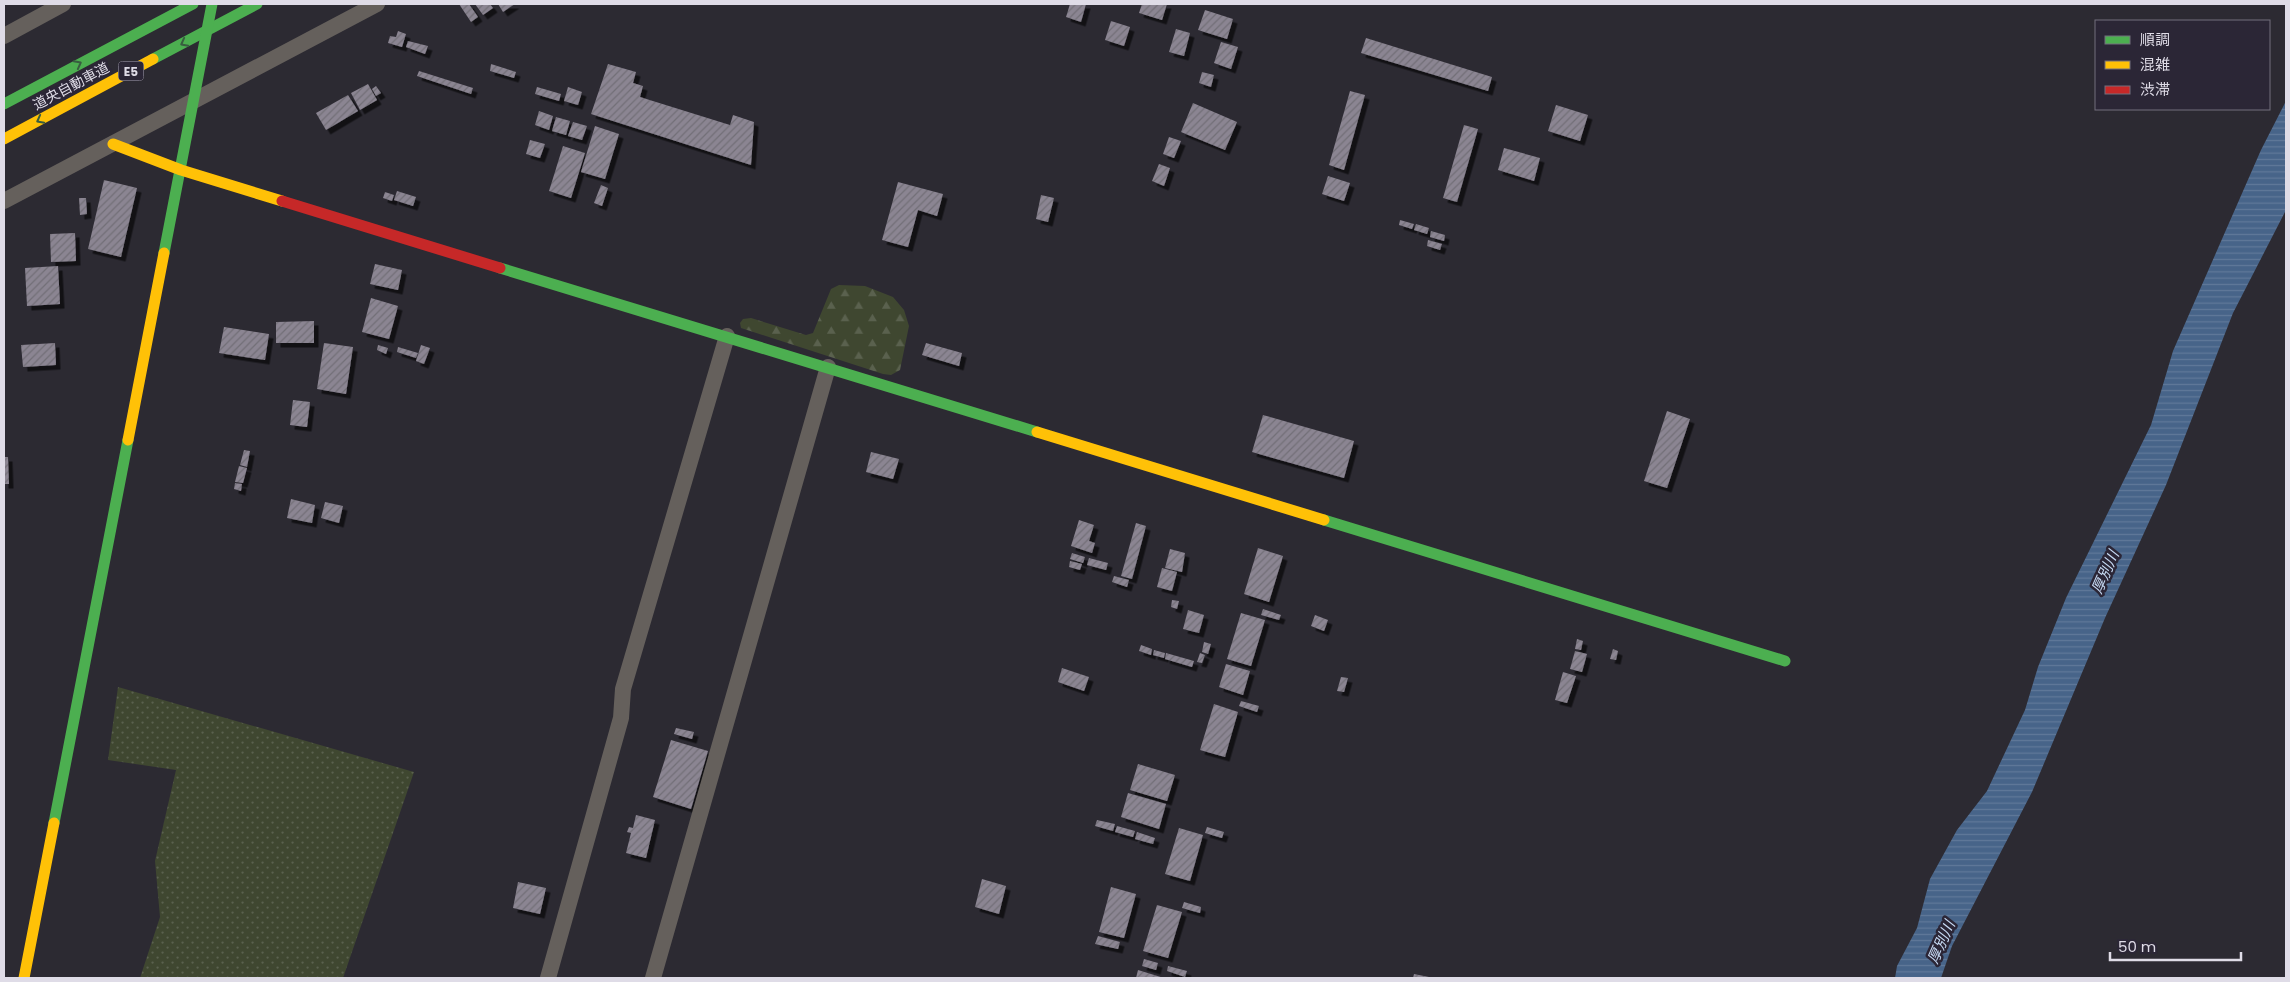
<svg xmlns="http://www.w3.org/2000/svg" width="2290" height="982" viewBox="0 0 2290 982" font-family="Poppins,'Noto Sans JP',sans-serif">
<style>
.grass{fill:url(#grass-dots)}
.forest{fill:url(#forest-firs)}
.water{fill:url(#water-rules)}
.building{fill:url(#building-hatch);filter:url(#shadow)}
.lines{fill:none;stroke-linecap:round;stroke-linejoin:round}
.street{stroke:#65605c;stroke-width:16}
.fast{stroke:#4caf50;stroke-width:11}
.slow{stroke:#ffc107;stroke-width:11}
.jam{stroke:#c62828;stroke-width:11}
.oneway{stroke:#385d40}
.labels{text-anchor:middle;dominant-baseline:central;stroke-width:5;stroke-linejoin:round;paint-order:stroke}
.shield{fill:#2b2636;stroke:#a9a5b2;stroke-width:1}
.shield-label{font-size:12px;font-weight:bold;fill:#dfdce7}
.street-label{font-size:14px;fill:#dfdce7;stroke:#2b2636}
.water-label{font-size:15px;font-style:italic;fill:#c7dbf5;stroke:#2b2636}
</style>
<defs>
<pattern id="grass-dots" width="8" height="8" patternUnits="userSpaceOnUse" patternTransform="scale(1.25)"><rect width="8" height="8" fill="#3f4730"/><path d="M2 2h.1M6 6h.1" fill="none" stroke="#5a614e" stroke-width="1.8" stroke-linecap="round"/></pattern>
<pattern id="forest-firs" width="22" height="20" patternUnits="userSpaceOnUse" patternTransform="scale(1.25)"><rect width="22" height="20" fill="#3f4730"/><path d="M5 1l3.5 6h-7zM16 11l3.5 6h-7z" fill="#5a614e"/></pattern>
<pattern id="water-rules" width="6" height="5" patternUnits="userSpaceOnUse" patternTransform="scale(1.25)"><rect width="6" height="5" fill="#476489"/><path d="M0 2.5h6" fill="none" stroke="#617a9a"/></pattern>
<pattern id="building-hatch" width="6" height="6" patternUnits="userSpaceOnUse" patternTransform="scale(1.25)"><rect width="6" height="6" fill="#8b8592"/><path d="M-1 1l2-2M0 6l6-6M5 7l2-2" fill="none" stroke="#726e77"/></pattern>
<filter id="shadow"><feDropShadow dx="4.5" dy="4.5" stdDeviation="0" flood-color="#0009"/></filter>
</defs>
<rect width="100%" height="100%" fill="#2c2a32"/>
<path class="grass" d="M118 687 414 772 343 978H140L160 917 155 861 176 770 108 760Z"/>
<path class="forest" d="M839 285 865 286 893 297 904 310 909 326 900 370 891 375 883 374 741 328 740 323 743 319 751 318 806 335 813 333 831 289Z"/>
<path class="water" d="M2286 101V210L2233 313 2166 485 2105 618 2032 792 1952 946 1941 978H1895L1897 966 1917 928 1930 879 1957 830 1987 791 2025 710 2038 667 2066 598 2151 425 2173 351 2261 150Z"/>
<g class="building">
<path d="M459 4H469L478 17 471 22Z"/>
<path d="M475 4H490L493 8 483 15Z"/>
<path d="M498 4H515L503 12Z"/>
<path d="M1070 4H1086L1081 22 1066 17Z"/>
<path d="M1142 4H1167L1162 20 1139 13Z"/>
<path d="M1205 10 1233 19 1227 39 1198 30Z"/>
<path d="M1111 21 1130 27 1124 46 1105 40Z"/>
<path d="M1176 29 1190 33 1184 56 1169 52Z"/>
<path d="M398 31 406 34 402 47 388 43 390 36 396 37Z"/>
<path d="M1366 38 1492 77 1488 91 1361 53Z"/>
<path d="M408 41 428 46 425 54 406 47Z"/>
<path d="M1221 42 1238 47 1231 69 1214 63Z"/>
<path d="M491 64 516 72 514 78 490 71Z"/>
<path d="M608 64 636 72 633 83 643 86 640 97 730 125 733 115 754 122 751 165 591 114Z"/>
<path d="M419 71 473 88 471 94 417 76Z"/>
<path d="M1202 72 1214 75 1211 87 1199 83Z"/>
<path d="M368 84 377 100 360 110 351 93Z"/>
<path d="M376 86 381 93 376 96 372 89Z"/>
<path d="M537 87 561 94 559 101 535 94Z"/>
<path d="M568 87 582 92 578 105 564 101Z"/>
<path d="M1350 91 1365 95 1344 170 1329 165Z"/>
<path d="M348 95 358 111 326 130 316 113Z"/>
<path d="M1193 103 1237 122 1225 150 1181 132Z"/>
<path d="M1556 105 1588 115 1580 141 1548 131Z"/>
<path d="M539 111 553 116 549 130 535 125Z"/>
<path d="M556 117 570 121 566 135 552 131Z"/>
<path d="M573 122 587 126 582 140 568 136Z"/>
<path d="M1464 125 1478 129 1457 202 1443 198Z"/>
<path d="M595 126 619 134 605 179 581 172Z"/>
<path d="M1169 137 1181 141 1174 158 1163 154Z"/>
<path d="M530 140 545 144 540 158 526 154Z"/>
<path d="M563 146 585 153 571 198 549 191Z"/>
<path d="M1504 148 1540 158 1534 181 1498 170Z"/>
<path d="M1159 164 1170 168 1164 186 1152 181Z"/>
<path d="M1328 176 1350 183 1344 201 1322 194Z"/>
<path d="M104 180 137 188 121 257 88 249Z"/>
<path d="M898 182 943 194 937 216 918 210 908 247 882 240Z"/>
<path d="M601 185 608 188 602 206 594 203Z"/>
<path d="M397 191 416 197 413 206 394 200Z"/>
<path d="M385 192 394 195 392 201 383 198Z"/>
<path d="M1041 195 1054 198 1048 222 1036 219Z"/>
<path d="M79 198H86L87 214 80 215Z"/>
<path d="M1400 220 1414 224 1412 229 1399 225Z"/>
<path d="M1416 224 1429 228 1427 234 1414 230Z"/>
<path d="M1431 231 1445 235 1444 241 1430 237Z"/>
<path d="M75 233 76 261 51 262 50 234Z"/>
<path d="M1428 240 1442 244 1440 250 1427 246Z"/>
<path d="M375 264 402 270 398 290 370 284Z"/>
<path d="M58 266 60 304 27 306 25 268Z"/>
<path d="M371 298 398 306 389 339 362 332Z"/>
<path d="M314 321V343H276V322Z"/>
<path d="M224 327 269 334 265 360 219 353Z"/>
<path d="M55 343 56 365 23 367 21 345Z"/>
<path d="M324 343 353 347 346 394 317 389Z"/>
<path d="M926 343 962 353 959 366 922 355Z"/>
<path d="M378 345 388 348 386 354 377 350Z"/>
<path d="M421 345 430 348 424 364 416 361Z"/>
<path d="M398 347 418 353 416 358 397 352Z"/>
<path d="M293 400 310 402 307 427 290 425Z"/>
<path d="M1667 411 1690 419 1667 488 1644 481Z"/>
<path d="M1263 415 1354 441 1344 478 1252 452Z"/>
<path d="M244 450 250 451 247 467 240 465Z"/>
<path d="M871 452 899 459 893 479 866 472Z"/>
<path d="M4 457H8L9 484H4Z"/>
<path d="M239 466 247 468 243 483 235 482Z"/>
<path d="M235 483 242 484 241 491 234 489Z"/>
<path d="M291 499 315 505 312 523 287 518Z"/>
<path d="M325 502 343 506 339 523 321 518Z"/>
<path d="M1079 520 1094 525 1089 541 1095 543 1092 553 1071 546Z"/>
<path d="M1136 523 1146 526 1132 579 1121 576Z"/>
<path d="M1258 548 1283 556 1269 602 1244 594Z"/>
<path d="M1170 549 1185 553 1182 572 1165 568Z"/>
<path d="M1072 553 1085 557 1083 563 1070 559Z"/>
<path d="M1089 558 1108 563 1106 570 1087 565Z"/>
<path d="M1070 561 1082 564 1080 570 1069 567Z"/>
<path d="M1162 568 1177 572 1172 591 1157 587Z"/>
<path d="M1114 576 1129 580 1127 587 1112 582Z"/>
<path d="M1172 600 1179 601 1177 609 1171 607Z"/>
<path d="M1263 609 1281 615 1279 620 1261 615Z"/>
<path d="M1188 610 1204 615 1199 633 1183 629Z"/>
<path d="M1241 613 1265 620 1251 666 1227 659Z"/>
<path d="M1315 615 1328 620 1324 631 1311 626Z"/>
<path d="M1577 639 1583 641 1581 650 1575 649Z"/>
<path d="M1204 642 1211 644 1208 654 1202 652Z"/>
<path d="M1141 645 1152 649 1151 655 1139 651Z"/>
<path d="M1613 649 1618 651 1616 660 1610 659Z"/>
<path d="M1154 650 1165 653 1164 658 1153 655Z"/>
<path d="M1575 651 1587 654 1582 672 1570 669Z"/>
<path d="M1166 653 1194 661 1192 667 1165 659Z"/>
<path d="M1200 653 1205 655 1202 663 1197 662Z"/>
<path d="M1226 664 1250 671 1243 695 1219 687Z"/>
<path d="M1062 668 1089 677 1084 691 1058 682Z"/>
<path d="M1563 672 1576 676 1567 703 1555 700Z"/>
<path d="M1341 677 1348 678 1344 692 1337 691Z"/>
<path d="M1241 701 1259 706 1257 712 1239 706Z"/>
<path d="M1214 704 1238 712 1225 757 1200 750Z"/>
<path d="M676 728 694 732 692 739 674 734Z"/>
<path d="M671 740 708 751 691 809 653 797Z"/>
<path d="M1138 764 1175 775 1167 801 1130 790Z"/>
<path d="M1128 793 1166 804 1159 829 1121 817Z"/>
<path d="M636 815 655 820 646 858 626 853 631 833 627 832 629 827 633 828Z"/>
<path d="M1097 820 1115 824 1113 831 1095 826Z"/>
<path d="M1117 826 1135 831 1133 837 1115 832Z"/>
<path d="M1207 827 1224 832 1222 838 1205 833Z"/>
<path d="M1179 828 1203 835 1190 881 1165 874Z"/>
<path d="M1137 832 1155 838 1153 844 1135 839Z"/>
<path d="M982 879 1006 886 999 914 975 907Z"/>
<path d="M518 882 546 888 540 914 513 908Z"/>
<path d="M1111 887 1136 894 1124 938 1099 932Z"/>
<path d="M1184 902 1201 907 1200 913 1182 908Z"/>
<path d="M1157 905 1182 912 1168 958 1143 951Z"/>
<path d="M1098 936 1120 942 1118 949 1095 944Z"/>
<path d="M1144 959 1158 963 1156 970 1142 966Z"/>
<path d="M1168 966 1187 971 1185 977 1167 971Z"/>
<path d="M1138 970 1164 978H1136Z"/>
<path d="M1414 974 1429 977V978H1413Z"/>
</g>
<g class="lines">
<g class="street">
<path d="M4 36 63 4"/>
<path d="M4 201 377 4"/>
<path d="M548 978 621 718 623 689 727 336"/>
<path d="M653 978 828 367"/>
</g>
<g class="fast">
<path d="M153 59 257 4"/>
<path d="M4 104 193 4"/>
<path d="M164 253 212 4"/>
<path d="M500 268 1037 432"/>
<path d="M1324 520 1785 661"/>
<path d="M54 823 128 440"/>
</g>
<g class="slow">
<path d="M4 139 153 59"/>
<path d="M113 144 181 170 282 201"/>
<path d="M1037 432 1324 520"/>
<path d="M128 440 164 253"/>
<path d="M24 978 54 823"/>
</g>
<path class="jam" d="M282 201 500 268"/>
</g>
<defs><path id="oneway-chevron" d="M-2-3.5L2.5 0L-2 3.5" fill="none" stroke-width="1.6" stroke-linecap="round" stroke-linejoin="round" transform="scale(1.25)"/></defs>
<g class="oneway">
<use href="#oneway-chevron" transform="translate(184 43) rotate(152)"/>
<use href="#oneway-chevron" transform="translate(78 64) rotate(-28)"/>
<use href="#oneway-chevron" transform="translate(40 120) rotate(152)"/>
</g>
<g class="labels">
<rect class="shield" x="118.5" y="61.5" width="25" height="19" rx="4"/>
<g class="shield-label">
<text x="131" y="71">E5</text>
</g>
<g class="street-label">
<text transform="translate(71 86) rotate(-28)">道央自動車道</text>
</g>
<g class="water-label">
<text transform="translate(2105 572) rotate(-66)">厚別川</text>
<text transform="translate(1941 942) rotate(-66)">厚別川</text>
</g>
</g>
<rect width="2290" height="982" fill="none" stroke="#dfdce7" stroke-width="10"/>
<rect x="2095" y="20" width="175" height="90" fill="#2b2636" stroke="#736f7d"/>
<rect x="2105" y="36" width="25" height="8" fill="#4caf50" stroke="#736f7d"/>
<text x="2140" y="45" font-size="15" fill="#dfdce7">順調</text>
<rect x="2105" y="61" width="25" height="8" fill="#ffc107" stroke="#736f7d"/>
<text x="2140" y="70" font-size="15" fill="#dfdce7">混雑</text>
<rect x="2105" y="86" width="25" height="8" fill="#c62828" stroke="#736f7d"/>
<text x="2140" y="95" font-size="15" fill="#dfdce7">渋滞</text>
<path d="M2110 952v8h131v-8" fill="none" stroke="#dfdce7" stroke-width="2.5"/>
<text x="2118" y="952" font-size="15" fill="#dfdce7" stroke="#2b2636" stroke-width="4" paint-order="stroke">50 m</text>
</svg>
